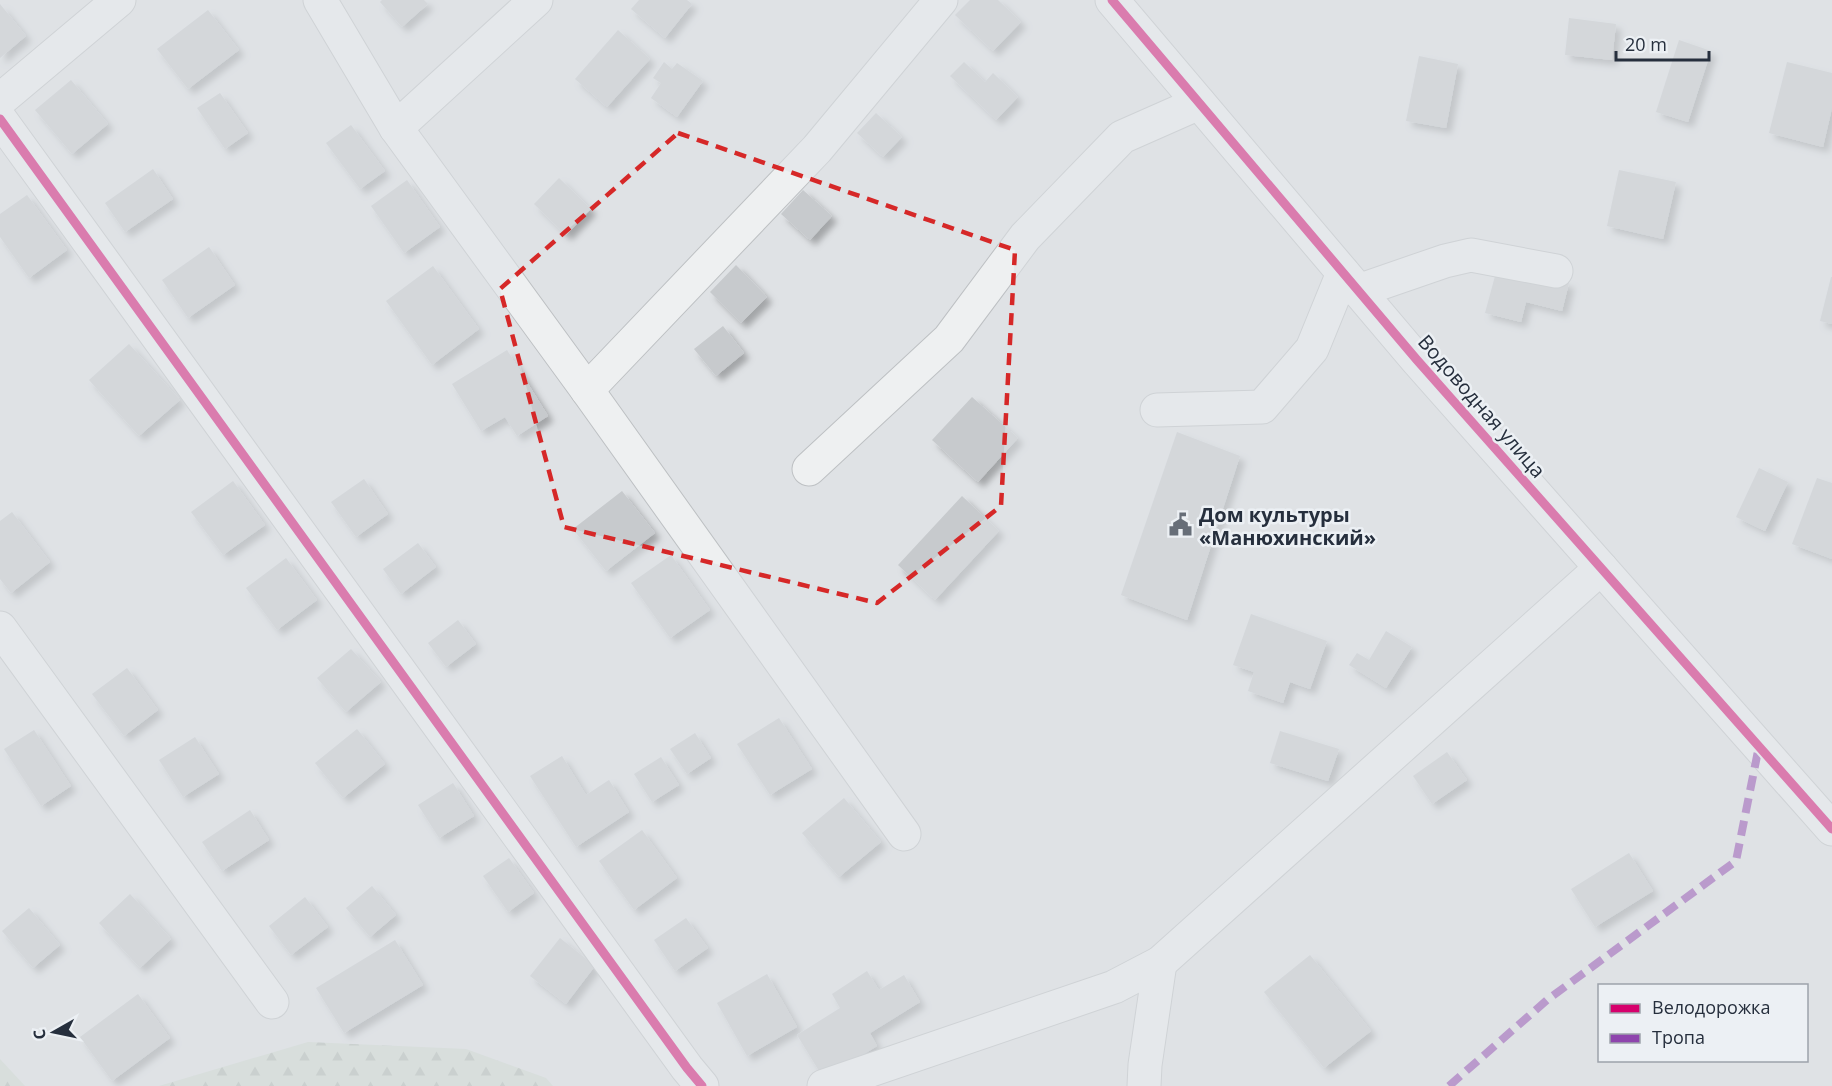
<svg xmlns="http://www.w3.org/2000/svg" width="1832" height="1086" viewBox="0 0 1832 1086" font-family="'Open Sans',sans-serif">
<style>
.forest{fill:url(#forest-firs)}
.building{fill:#c7cacd;filter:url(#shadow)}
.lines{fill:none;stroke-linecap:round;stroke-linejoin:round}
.minor-casing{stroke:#bdc0c3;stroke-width:35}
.minor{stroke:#eef0f1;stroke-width:33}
.quiet{stroke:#8e44ad;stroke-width:8;stroke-dasharray:15 8;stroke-linecap:butt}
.cycleway-casing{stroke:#ecf0f4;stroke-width:13}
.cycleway{stroke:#d6006c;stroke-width:9}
.marked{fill:none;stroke:#d62828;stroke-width:4.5;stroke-dasharray:12 8;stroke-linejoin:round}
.labels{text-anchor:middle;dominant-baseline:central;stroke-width:5;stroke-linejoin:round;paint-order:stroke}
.street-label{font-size:20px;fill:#262f3d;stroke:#ecf0f4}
.poi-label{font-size:20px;font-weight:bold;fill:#262f3d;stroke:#ecf0f4;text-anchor:start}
</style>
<defs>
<pattern id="forest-firs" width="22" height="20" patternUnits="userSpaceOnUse" patternTransform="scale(1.5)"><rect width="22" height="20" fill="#d0d9d0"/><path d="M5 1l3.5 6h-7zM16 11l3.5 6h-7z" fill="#b2bbb4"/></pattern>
<filter id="shadow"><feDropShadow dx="5.5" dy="5.5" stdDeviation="3" flood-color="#0004"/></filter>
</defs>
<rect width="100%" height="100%" fill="#dfe2e5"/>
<g class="forest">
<path d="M308 1042 466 1049 546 1078 553 1086H159Z"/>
<path d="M0 1059 25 1086H0Z"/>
</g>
<g class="building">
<path d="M382 0H424L428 4 402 27 380 2Z"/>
<path d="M639 0H687L692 4 665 38 631 9Z"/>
<path d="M970 0H998L1021 22 993 51 955 15Z"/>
<path d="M0 4 26 36 0 58Z"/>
<path d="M208 10 239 50 188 89 157 49Z"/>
<path d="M1569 18 1616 24 1612 60 1565 55Z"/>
<path d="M618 30 650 59 607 107 575 79Z"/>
<path d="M1679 40 1711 51 1688 122 1656 112Z"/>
<path d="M1419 56 1458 64 1446 128 1406 121Z"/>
<path d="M664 62 672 69 677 63 703 81 677 117 651 98 661 83 653 78Z"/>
<path d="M964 62 985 82 993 73 1018 97 996 120 950 76Z"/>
<path d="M1787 62 1832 73V108L1823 147 1769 133Z"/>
<path d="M71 80 108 124 72 154 35 110Z"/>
<path d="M220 93 248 133 225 149 197 108Z"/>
<path d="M876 113 902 137 883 157 857 133Z"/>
<path d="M351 125 385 171 360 189 326 143Z"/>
<path d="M153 169 173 199 125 232 105 203Z"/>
<path d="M1619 170 1676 182 1663 239 1607 226Z"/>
<path d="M559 178 591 209 566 235 534 204Z"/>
<path d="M407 180 440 227 404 253 371 206Z"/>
<path d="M803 190 832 216 810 240 781 214Z"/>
<path d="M27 195 67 250 29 278 0 237V214Z"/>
<path d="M209 247 235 285 188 318 162 280Z"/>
<path d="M736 265 767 297 741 323 710 292Z"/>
<path d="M1498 265 1569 283 1562 311 1526 302 1521 322 1485 313Z"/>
<path d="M433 266 479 329 432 365 386 301Z"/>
<path d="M1831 277H1832V324L1820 321Z"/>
<path d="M723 326 744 353 716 376 694 349Z"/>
<path d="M129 344 180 400 139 436 89 380Z"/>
<path d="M507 350 548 416 517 436 505 417 481 431 452 384Z"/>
<path d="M972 397 1018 438 978 482 932 440Z"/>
<path d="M1177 432 1240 456 1187 620 1121 595Z"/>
<path d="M1759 468 1788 482 1765 531 1736 517Z"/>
<path d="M1817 478 1832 483V559L1792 544Z"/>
<path d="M364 479 388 514 356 537 331 502Z"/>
<path d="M233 481 265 525 223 555 191 512Z"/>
<path d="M622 491 655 533 606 571 573 529Z"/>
<path d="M962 496 999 531 935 600 898 565Z"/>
<path d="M12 512 50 562 11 593 0 579V521Z"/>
<path d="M418 543 436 567 401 594 383 569Z"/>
<path d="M671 555 710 610 670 638 631 583Z"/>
<path d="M286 558 317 600 277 630 246 588Z"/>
<path d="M1251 614 1327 641 1310 689 1290 682 1283 703 1248 691 1254 672 1233 665Z"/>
<path d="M458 620 476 644 446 667 428 643Z"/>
<path d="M1386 631 1412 647 1386 688 1349 665 1357 653 1369 660Z"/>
<path d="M351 649 381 682 346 712 317 678Z"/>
<path d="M127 668 158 710 124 736 92 694Z"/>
<path d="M779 718 812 769 770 795 737 744Z"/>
<path d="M357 729 385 764 343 798 315 763Z"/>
<path d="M34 730 71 786 41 806 4 749Z"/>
<path d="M1280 731 1339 749 1328 781 1270 763Z"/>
<path d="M695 733 711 758 687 774 670 749Z"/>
<path d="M195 737 219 774 183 797 159 760Z"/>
<path d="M1447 752 1467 780 1432 804 1413 776Z"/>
<path d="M562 756 586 795 609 780 629 812 576 847 530 776Z"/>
<path d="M661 757 679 785 652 802 634 774Z"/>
<path d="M453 783 474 816 439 838 418 805Z"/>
<path d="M844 798 881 842 839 877 802 833Z"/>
<path d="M250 810 269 840 222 871 202 842Z"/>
<path d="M642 830 677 878 634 910 599 861Z"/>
<path d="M1629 853 1653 891 1595 927 1571 889Z"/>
<path d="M509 858 534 893 508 912 483 876Z"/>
<path d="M372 886 396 915 370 937 346 908Z"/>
<path d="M130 894 171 939 140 968 99 923Z"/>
<path d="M305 897 328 927 291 955 269 926Z"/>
<path d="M29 908 60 945 33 968 2 931Z"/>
<path d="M686 918 708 948 675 971 654 940Z"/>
<path d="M560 938 595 966 566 1004 530 976Z"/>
<path d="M395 940 423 985 344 1033 316 988Z"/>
<path d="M1310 955 1371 1031 1324 1068 1264 992Z"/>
<path d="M867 971 879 990 904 975 920 1002 870 1033 877 1046 824 1079 797 1035 840 1008 832 994Z"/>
<path d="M767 974 797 1027 747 1056 717 1003Z"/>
<path d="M138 994 170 1038 112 1081 80 1037Z"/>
</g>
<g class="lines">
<defs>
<g id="minor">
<path d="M320 0 396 128 587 390 904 834"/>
<path d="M1112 0 1417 360 1832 829"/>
<path d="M0 100 119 0"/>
<path d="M0 119 687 1068 702 1086"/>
<path d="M396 128 536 0"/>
<path d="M1358 291 1445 261 1471 255 1556 271"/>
<path d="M587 390 817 149 941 0"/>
<path d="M1157 410 1262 407 1312 349 1343 273"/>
<path d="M809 469 949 339 1025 237 1122 137 1199 103"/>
<path d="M0 628 272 1002"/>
<path d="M824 1086 1114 987 1160 963 1601 568"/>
<path d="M1144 1086 1145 1065 1160 963"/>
</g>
</defs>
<use href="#minor" class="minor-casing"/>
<use href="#minor" class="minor"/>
<path class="quiet" d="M1449 1086 1547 1000 1736 861 1759 746"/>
<defs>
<g id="cycleway">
<path d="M1112 0 1417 360 1832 829"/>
<path d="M0 119 687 1068 702 1086"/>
</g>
</defs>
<use href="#cycleway" class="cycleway-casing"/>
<use href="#cycleway" class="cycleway"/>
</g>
<path d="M0 0H1832V1086H0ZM678 133 1015 250 1001 506 877 603 564 527 500 289Z" fill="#dfe2e5" fill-opacity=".55" fill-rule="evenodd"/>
<path class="marked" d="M678 133 1015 250 1001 506 877 603 564 527 500 289Z"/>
<defs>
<symbol id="civic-bare" viewBox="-9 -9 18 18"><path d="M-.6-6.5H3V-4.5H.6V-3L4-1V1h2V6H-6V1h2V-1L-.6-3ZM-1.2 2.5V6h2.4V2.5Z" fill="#676e78" stroke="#ecf0f4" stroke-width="2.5" paint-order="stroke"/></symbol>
</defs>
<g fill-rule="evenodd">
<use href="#civic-bare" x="1164" y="508" width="33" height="33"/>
</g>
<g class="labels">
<g class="street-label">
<text transform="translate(1482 406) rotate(49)">Водоводная улица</text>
</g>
<g class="poi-label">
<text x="1199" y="514">Дом культуры<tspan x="1199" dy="23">«Манюхинский»</tspan></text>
</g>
</g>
<rect x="1598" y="984" width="210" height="78" fill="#ecf0f4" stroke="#9da3ab" stroke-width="1.5"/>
<rect x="1610" y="1004" width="30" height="9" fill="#d6006c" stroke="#9da3ab" stroke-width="1.5"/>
<text x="1652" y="1014" font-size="18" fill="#262f3d">Велодорожка</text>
<rect x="1610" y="1034" width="30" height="9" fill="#8e44ad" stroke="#9da3ab" stroke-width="1.5"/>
<text x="1652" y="1044" font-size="18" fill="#262f3d">Тропа</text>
<g transform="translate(54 1032) rotate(261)" stroke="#ecf0f4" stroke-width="4.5" paint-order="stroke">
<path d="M0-4.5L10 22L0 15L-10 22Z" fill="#262f3d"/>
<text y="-9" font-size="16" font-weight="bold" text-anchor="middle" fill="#262f3d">С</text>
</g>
<path d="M1616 51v9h93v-9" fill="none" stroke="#262f3d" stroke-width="3"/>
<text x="1625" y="51" font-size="18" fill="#262f3d" stroke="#ecf0f4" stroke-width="4.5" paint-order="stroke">20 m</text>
</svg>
